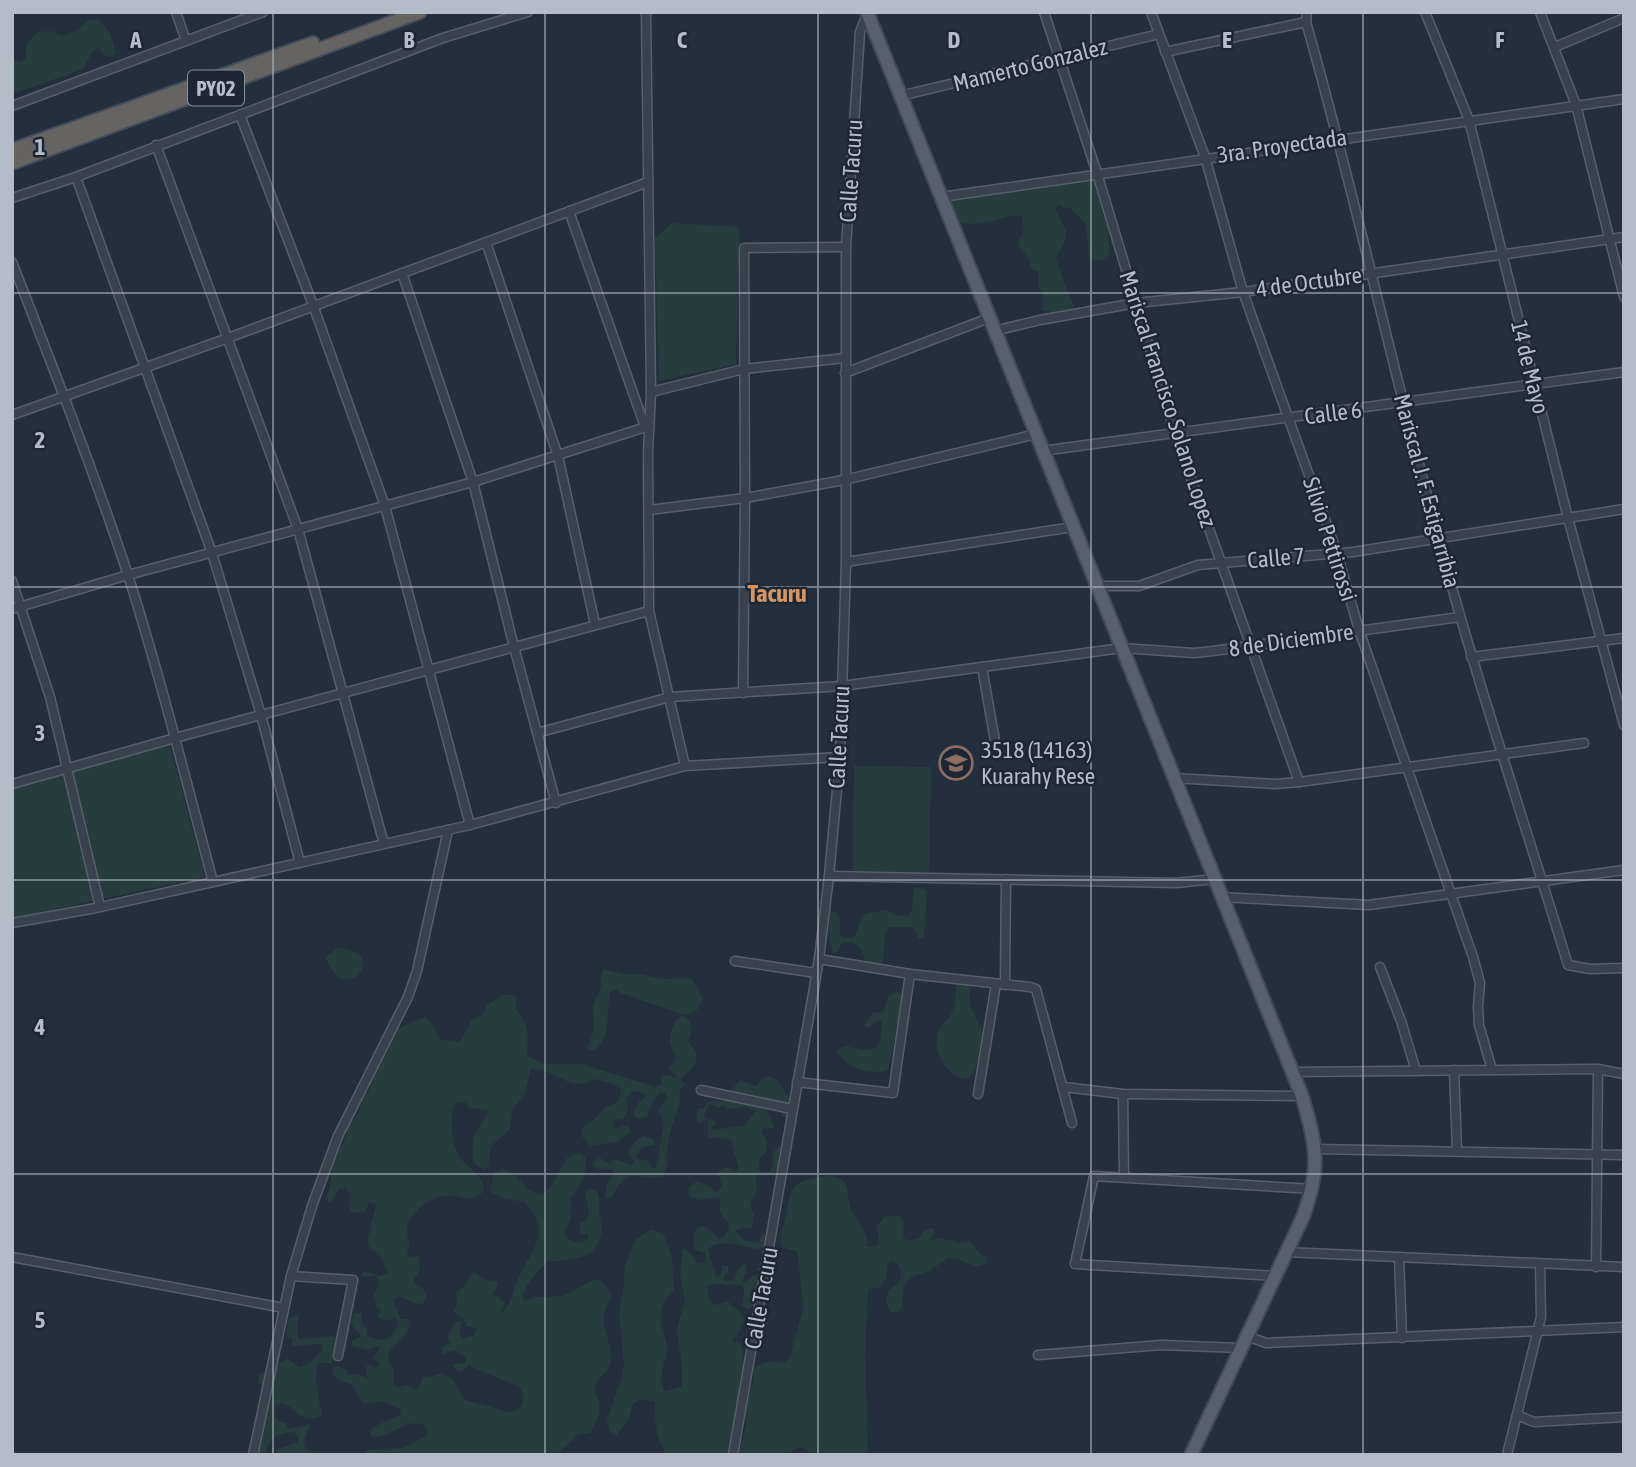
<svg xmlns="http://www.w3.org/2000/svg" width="1636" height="1467" viewBox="0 0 1636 1467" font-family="'Asap Condensed',sans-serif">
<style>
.green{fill:#263c3f;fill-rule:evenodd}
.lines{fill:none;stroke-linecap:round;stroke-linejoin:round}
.minor-casing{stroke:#565f6c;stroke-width:11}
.primary-casing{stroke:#414a57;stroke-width:16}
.trunk-casing{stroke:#434c59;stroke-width:16}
.minor{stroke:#38414e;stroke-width:8}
.primary{stroke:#56606e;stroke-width:12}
.trunk{stroke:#656462;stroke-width:12}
.grid{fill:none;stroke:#b4bcc9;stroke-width:2;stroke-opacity:0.55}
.labels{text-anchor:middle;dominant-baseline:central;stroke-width:5;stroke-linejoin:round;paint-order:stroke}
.shield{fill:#1d2633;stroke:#878f9c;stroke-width:2}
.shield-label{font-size:21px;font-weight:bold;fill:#b4bcc9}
.street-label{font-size:23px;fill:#b4bcc9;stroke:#1d2633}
.poi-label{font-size:23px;fill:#b4bcc9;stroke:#1d2633;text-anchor:start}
.neighbourhood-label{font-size:24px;font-weight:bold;fill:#d59563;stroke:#1d2633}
.grid-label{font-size:23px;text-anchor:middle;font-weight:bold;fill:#b4bcc9;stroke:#1d2633;stroke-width:5;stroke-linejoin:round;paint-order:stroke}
</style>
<rect width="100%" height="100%" fill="#242f3e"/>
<g class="green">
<path d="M89 20H99L110 33 116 53 112 57 106 56 98 48 91 53 84 69 12 94V58L19 62 26 58V45L38 32 51 31 62 36 76 31Z"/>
<path d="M1095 176 1104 217 1110 224 1108 236 1110 254 1102 260 1092 261 1090 258 1086 228 1084 222 1070 208H1064L1059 204 1055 208 1066 230 1065 241 1056 258C1061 275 1067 290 1074 306L1072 312 1043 311V293L1038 285 1039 271 1032 270 1027 255 1018 246 1019 239 1024 232 1022 217 1016 215C997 219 970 231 953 218L950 203 958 198 1032 188 1047 183H1075Z"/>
<path d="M672 223 739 227 736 364 659 381 655 238Z"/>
<path d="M169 743 205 877 12 918V788Z"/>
<path d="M854 766 931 767 929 872 853 871Z"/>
<path d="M916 887 925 889 927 893 924 937 918 939 914 927H889L885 932 883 962 872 966 866 963 862 951 855 943 843 942 837 952 832 953C831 942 826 919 831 911L836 912 840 918V937L853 938C861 931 856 917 868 913 874 912 881 911 886 909L895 915 908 916 912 910 914 889Z"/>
<path d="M337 948C394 951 343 1011 326 957Z"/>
<path d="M603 969 623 974H637L662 979 688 978 693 980 703 999 697 1010 685 1015 621 993 616 989 610 993C606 1011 612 1041 593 1051L587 1049 594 1030 593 1005 601 987V974Z"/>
<path d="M957 983 970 986V1005L982 1030V1036L976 1069 968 1079C946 1078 929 1048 940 1028 944 1022 950 1018 953 1010 956 1001 955 991 957 983Z"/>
<path d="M897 992 903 994 904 998 888 1070C869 1076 846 1068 836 1050L845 1046 863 1050 876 1048 881 1037 882 1021 875 1022 869 1028 864 1026 872 1013 883 1012 889 996Z"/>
<path d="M503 995H511L517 998 515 1008C530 1026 528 1033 527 1056L543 1064H581L656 1087 662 1084 660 1078 662 1075H669L674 1078 677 1076 669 1070V1067L674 1063 676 1057C668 1041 667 1035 678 1018L683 1016C693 1021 693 1031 688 1040 690 1044 693 1047 695 1051 701 1062 689 1072 681 1078V1081L686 1085 680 1089C682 1107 672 1121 669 1138 666 1151 669 1163 663 1176 634 1183 630 1162 612 1197L605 1199 607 1185 614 1173 612 1170 597 1169 593 1164 594 1161 600 1158 609 1164 614 1159 633 1165 634 1162 629 1153C631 1143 636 1140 645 1136L654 1140 656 1144 642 1147 636 1155 637 1159 648 1160 653 1169 656 1167 664 1124 658 1110 667 1099 665 1093 661 1092 654 1100 647 1117 637 1119 633 1114 639 1102 647 1096 641 1092 634 1091 627 1099 628 1109 624 1119 614 1120 612 1123 615 1129 628 1125 631 1132 617 1142 591 1146 583 1138 581 1128 593 1121 604 1108 618 1102 621 1096 620 1089 614 1084 593 1079C569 1094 557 1068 531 1069L524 1096 513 1109 509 1130 492 1145 488 1167 485 1170 473 1163V1138L489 1110 469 1108 465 1102H458L453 1106C451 1122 450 1146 462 1160 471 1171 484 1175 484 1191 467 1206 461 1193 443 1196 428 1198 411 1212 407 1227 406 1233 409 1238 409 1243 409 1247 408 1250 407 1254L410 1258 418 1256 420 1271 415 1277 414 1284 423 1288 427 1296 424 1302 420 1305 398 1296 393 1300 401 1319H408L411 1325 406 1334 389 1351 388 1358 394 1372 393 1386 400 1387 406 1385 418 1390 423 1376 430 1377 439 1374 452 1378 465 1400 509 1412C525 1411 524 1398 520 1387L471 1367 470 1364 461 1371H457L452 1364 465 1363 467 1358 454 1350 443 1354 442 1348 446 1344 451 1343 447 1338 456 1321 461 1322 460 1335 463 1339 474 1335 477 1329 467 1326 463 1318 456 1315 454 1310 457 1305 456 1292 466 1285 472 1273 475 1272 485 1280 497 1282 498 1285 493 1294 505 1302 500 1314C513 1306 512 1289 519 1276 534 1247 551 1233 525 1202L506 1199 490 1192 494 1172 504 1169C522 1177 522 1190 542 1195L550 1188 567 1158 579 1153 585 1157C589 1170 579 1189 570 1198 570 1204 572 1210 571 1216 571 1226 562 1227 566 1238L579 1243 589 1239 587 1233 581 1235 579 1224 587 1219 589 1212 585 1192 590 1188 598 1193C600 1199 599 1204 599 1210 600 1219 603 1229 600 1238 594 1260 567 1261 548 1261 538 1271 522 1286 523 1301L536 1297 563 1296 595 1279C605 1282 610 1289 611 1299 592 1326 617 1341 610 1364 608 1372 598 1378 594 1387 602 1409 602 1413 590 1433L579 1434 556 1455H362L368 1450 403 1448 427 1435V1428C410 1413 391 1439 372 1437L370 1434 373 1427 400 1415 401 1410 385 1402 362 1403 353 1385 340 1381 334 1375 333 1368 338 1366 347 1371V1374H359L367 1379 366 1367 369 1365 376 1368 380 1365 373 1357 379 1351 380 1345 367 1350 352 1346V1341L361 1336 350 1323 354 1313H362V1324L367 1329V1335C374 1340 389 1342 394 1333 396 1330 396 1325 398 1322L395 1318 386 1321 377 1317 381 1310 377 1308 374 1294 380 1284 376 1276 363 1277 361 1275 363 1271 381 1276 388 1272 379 1254 370 1249 367 1242 376 1204 368 1202V1207L364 1212 351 1213 348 1202 351 1195 345 1188 339 1189 331 1203 325 1200 330 1187 331 1172 337 1151 343 1145 348 1126 359 1112 361 1101 369 1090 373 1072 393 1032 407 1024 425 1017 434 1026 440 1039 460 1042 472 1020 483 1015 487 1005Z"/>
<path d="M771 1076 776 1079 790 1099V1114L788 1119 782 1116 781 1110 766 1107 774 1127 771 1129 764 1128 761 1132C769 1140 770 1153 759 1158V1170L761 1172H770L774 1164 773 1152 782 1145 783 1149 779 1170 763 1176 756 1174 757 1192 750 1203 754 1215 752 1227 750 1229 744 1227 735 1231 744 1240 759 1243 762 1233H765L766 1245 757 1250C742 1245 722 1239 709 1248 708 1259 714 1265 716 1276L721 1275 722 1266H728V1272L723 1277 725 1281H734L738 1269 745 1264 747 1268 742 1284 756 1274 760 1277 756 1301 749 1309 742 1307 744 1290 742 1285 713 1284 707 1287 710 1303 717 1305 727 1301 739 1311 744 1321 737 1336 731 1341 741 1344 744 1363 740 1379 739 1399 735 1408 734 1434 728 1455H663L665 1450C655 1440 655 1415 655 1401L639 1400 633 1404 629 1418 616 1436 610 1432 607 1419 622 1378 624 1363 619 1313 623 1292 625 1265 635 1240 651 1229 664 1235 672 1259 674 1289C670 1295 664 1299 662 1307 658 1320 665 1334 667 1346 668 1363 657 1368 664 1391L682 1387V1367L677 1329 685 1300 680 1276 683 1250 685 1248 698 1263H706L705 1253 695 1250C689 1228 702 1216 718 1239L724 1237 729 1228 728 1222C719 1217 719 1206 720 1197L699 1200 689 1196 688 1188 697 1181 708 1185 716 1192 719 1191 722 1185 717 1172 727 1167 733 1171 739 1170 731 1140 708 1137V1120L706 1119 699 1124 697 1123V1109L704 1108 708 1102 720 1101 725 1102 721 1096 732 1090 740 1080 756 1086 765 1077ZM709 1104 719 1108 723 1106 728 1109 746 1107 755 1111 745 1125 714 1130 710 1128 715 1125 714 1119 705 1118 704 1115Z"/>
<path d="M825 1176C855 1177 844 1193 852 1211 855 1218 861 1224 864 1231 867 1236 867 1242 868 1247H875L879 1243 877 1227 884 1217 900 1215 904 1224 903 1236 907 1241 919 1238 924 1230 933 1228 935 1230 930 1240 941 1238 959 1243 970 1241 977 1251 987 1258V1264L976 1267 961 1260 948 1258 929 1271 910 1277 903 1290 902 1309 897 1313 890 1312 886 1303 888 1291 900 1281 901 1272 897 1263 891 1261 888 1263 886 1278 881 1287 868 1289 865 1353 868 1455H813L802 1447 792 1450 789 1455H739L747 1423 745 1417 747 1399 754 1382 752 1371C761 1360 773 1361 785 1363L790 1357 803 1309 798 1252 782 1247C778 1236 783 1230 785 1220 791 1187 789 1182 825 1176Z"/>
<path d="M298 1315V1339C312 1340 325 1334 338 1337L332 1363H318C314 1373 318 1401 322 1412V1416C297 1425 300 1408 281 1403L276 1406 275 1416 279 1421 286 1423 288 1429 310 1424 304 1443 305 1449 321 1455 277 1453 275 1450 298 1442V1436L293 1432C278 1433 268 1439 265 1455H254L265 1389 260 1384 258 1374C271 1370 276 1364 288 1359L299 1367 308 1364 323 1350 321 1344 292 1346V1339L286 1335 288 1321 292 1316Z"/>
</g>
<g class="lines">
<defs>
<g id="minor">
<path d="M176 12 186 41"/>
<path d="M646 12 651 392 648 452 649 611 685 766"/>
<path d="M1044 12 1097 173 1175 433 1299 782"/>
<path d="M1151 12 1205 157 1243 292 1337 553 1359 630 1473 957 1480 983 1478 1006 1479 1025 1492 1070"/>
<path d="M1307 12 1306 22C1355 194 1392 368 1439 540 1477 683 1525 823 1568 965L1590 969 1624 968"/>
<path d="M1425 12 1469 120 1568 518 1624 725"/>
<path d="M1540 12 1576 105 1624 297"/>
<path d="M1555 47 1624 18"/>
<path d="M1165 52 1306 22"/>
<path d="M900 96 1159 34"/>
<path d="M12 106 263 12"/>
<path d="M240 115 313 305 385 506 470 825"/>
<path d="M156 145 298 529 384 844"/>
<path d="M76 177 212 553 261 715 300 863"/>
<path d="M941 197 1624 99"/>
<path d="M12 198 76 177 443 38 528 12"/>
<path d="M569 211 645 427"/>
<path d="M486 242 558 456 595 624"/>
<path d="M12 262C52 365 93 469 128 575 160 676 186 780 213 882"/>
<path d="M402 273 473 482 514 647 556 803"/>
<path d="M994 331 1040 320 1136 303 1243 292 1624 237"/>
<path d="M845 373 989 318"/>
<path d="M651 392 744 369 845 358"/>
<path d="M12 415 228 338 648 182"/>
<path d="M1042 451 1624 372"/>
<path d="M649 510 745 498 844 480 1036 434"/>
<path d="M846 562 1073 527"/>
<path d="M12 581 50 697 100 907"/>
<path d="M1097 586H1139L1198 565 1353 552 1624 509"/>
<path d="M12 609 128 575 473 482 649 426"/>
<path d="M1471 657 1624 638"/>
<path d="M982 667 995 741"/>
<path d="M743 693 745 498 744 248 846 247"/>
<path d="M537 733 670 697 842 686 1122 648 1194 653 1213 651 1460 617"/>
<path d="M1174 778 1275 784 1299 782 1584 743"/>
<path d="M12 784 175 738 649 611"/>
<path d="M829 876 1176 883 1215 879"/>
<path d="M1221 897 1369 905 1624 870"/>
<path d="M12 923 96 908 470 825 685 766 840 757"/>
<path d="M819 959 910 974 1030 987 1036 989 1072 1123"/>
<path d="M735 961 816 973"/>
<path d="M1380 967 1401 1021 1416 1071"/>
<path d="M1005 985 1006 879"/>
<path d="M1454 1070 1457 1150"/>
<path d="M1292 1072 1598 1069 1624 1074"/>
<path d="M797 1082 893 1093 910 974"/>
<path d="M1064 1087 1123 1094 1302 1096"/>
<path d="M701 1090 792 1109"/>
<path d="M978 1094 996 984"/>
<path d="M1123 1094 1124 1177"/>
<path d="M1315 1149 1624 1155"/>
<path d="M1286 1252 1624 1267"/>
<path d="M12 1257 284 1308"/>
<path d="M1399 1257 1402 1338"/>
<path d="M1596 1267 1598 1069"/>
<path d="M291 1276 353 1280 338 1356"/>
<path d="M1275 1276 1075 1264 1094 1176 1313 1189"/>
<path d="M1247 1336 1266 1343 1624 1327"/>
<path d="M1038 1355 1161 1345 1241 1348"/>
<path d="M1517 1415 1534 1422 1624 1417"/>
<path d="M253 1455 291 1276 312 1206 338 1136 408 997 417 971 448 830"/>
<path d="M733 1455 819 959 829 876 840 757 846 562V247L860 32 867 14"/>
<path d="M1507 1455 1541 1317 1540 1265"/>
</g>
<path id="primary" d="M867 12 1302 1096C1317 1146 1321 1167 1303 1217L1191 1455"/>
<g id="trunk">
<path d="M12 150 313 43"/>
<path d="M12 163 420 12"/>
</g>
</defs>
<use href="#minor" class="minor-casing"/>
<use href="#primary" class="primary-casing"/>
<use href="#trunk" class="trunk-casing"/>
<use href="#minor" class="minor"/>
<use href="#primary" class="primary"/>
<use href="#trunk" class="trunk"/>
</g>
<path class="grid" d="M273 12V1455M545 12V1455M818 12V1455M1091 12V1455M1363 12V1455M12 293H1624M12 587H1624M12 880H1624M12 1174H1624"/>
<defs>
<symbol id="school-ring" viewBox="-11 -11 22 22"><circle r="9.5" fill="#1d2633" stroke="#8d6e63" stroke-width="1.5"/><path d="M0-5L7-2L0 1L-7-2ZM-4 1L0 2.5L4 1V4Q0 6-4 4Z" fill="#8d6e63"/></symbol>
</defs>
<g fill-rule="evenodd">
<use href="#school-ring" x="937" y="744" width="38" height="38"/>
</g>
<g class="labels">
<rect class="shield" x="188" y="70.5" width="56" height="35" rx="5"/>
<g class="shield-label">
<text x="216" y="88">PY02</text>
</g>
<g class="street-label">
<text transform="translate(1030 65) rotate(-14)">Mamerto Gonzalez</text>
<text transform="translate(1282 146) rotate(-8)">3ra. Proyectada</text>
<text transform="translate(851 171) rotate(-86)">Calle Tacuru</text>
<text transform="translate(1309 282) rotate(-8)">4 de Octubre</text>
<text transform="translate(1530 367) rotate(76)">14 de Mayo</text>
<text transform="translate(1168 399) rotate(72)">Mariscal Francisco Solano Lopez</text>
<text transform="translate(1333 413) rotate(-7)">Calle 6</text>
<text transform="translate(1427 491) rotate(75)">Mariscal J. F. Estigarribia</text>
<text transform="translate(1330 539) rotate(72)">Silvio Pettirossi</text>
<text transform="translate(1276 558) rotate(-5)">Calle 7</text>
<text transform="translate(1291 640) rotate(-8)">8 de Diciembre</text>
<text transform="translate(839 737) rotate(-87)">Calle Tacuru</text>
<text transform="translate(761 1298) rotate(-80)">Calle Tacuru</text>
</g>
<g class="poi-label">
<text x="981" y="750">3518 (14163)<tspan x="981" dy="26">Kuarahy Rese</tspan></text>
</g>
<g class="neighbourhood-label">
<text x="777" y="593">Tacuru</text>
</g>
</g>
<g class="grid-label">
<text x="136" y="48">A</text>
<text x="409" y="48">B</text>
<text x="682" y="48">C</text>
<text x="954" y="48">D</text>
<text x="1227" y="48">E</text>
<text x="1500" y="48">F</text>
<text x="40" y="155">1</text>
<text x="40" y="448">2</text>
<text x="40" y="741">3</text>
<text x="40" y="1035">4</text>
<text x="40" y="1328">5</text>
</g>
<rect width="1636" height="1467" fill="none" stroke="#b4bcc9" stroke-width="28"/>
</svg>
